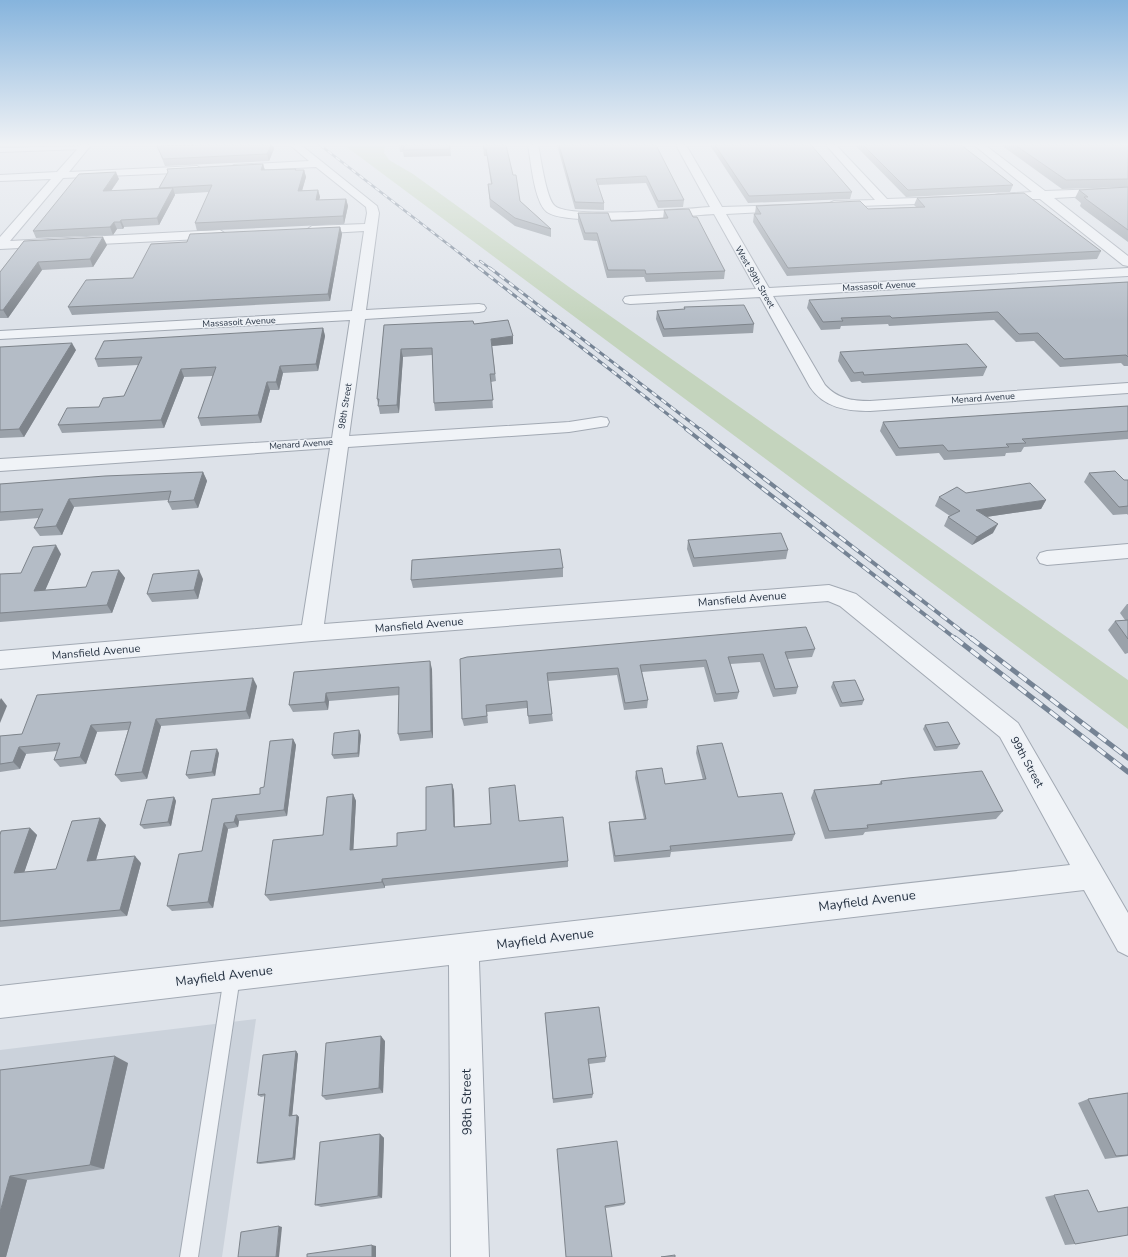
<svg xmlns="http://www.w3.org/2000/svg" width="1128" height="1257" viewBox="0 0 1128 1257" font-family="'Nunito Sans',sans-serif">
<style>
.built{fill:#cbd2db}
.green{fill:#c4d4bd}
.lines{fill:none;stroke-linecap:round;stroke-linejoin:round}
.service-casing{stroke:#a2a9b3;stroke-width:2}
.minor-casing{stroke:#a2a9b3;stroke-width:2}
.service{fill:#f0f3f7;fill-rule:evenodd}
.minor{fill:#f0f3f7;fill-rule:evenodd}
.rail-far3-casing{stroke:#758394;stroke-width:2.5}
.rail-far2-casing{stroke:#758394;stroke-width:3}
.rail-far1-casing{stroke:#758394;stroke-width:4}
.rail-casing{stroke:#758394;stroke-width:5}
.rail-far3{stroke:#edf1f6;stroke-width:1.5;stroke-dasharray:5;stroke-linecap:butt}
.rail-far2{stroke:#edf1f6;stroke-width:2;stroke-dasharray:6;stroke-linecap:butt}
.rail-far1{stroke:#edf1f6;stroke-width:2.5;stroke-dasharray:8;stroke-linecap:butt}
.rail{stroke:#edf1f6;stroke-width:3.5;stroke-dasharray:10;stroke-linecap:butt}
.wall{fill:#9ba2aa}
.shaded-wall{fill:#7e848b}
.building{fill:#b4bcc6;stroke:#7e848b}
.labels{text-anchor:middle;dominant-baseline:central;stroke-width:3;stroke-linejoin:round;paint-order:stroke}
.far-street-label{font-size:9px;fill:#253141;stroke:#edf1f6}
.street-label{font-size:11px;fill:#253141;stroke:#edf1f6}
.near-street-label{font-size:13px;fill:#253141;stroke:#edf1f6}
</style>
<rect width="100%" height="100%" fill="#dde2e9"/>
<path class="built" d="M256 1019 222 1257H0V1050Z"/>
<path class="green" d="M344 145H385L384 153 389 160 413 174 569 287 1128 680V729Z"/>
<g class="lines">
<defs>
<g id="service">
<path d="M85 146 83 149 0 152V148Z"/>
<path d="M232 969 237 972 240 977 198 1257H180L224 977 227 972Z"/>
</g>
<g id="minor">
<path d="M81 145H91L69 172 197 166 202 169 197 172 63 178 10 241 220 230 226 234 220 238 0 249V237L51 179 0 181V175L57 172Z"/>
<path d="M290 145H301L377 206 379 213 366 310 479 304 484 305 486 308 484 311 479 312 365 319 349 436 569 422 601 417 607 418 609 422 607 426 569 432 348 447 324 624 829 585 856 594 1018 723 1128 913V956L1118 951 1084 890 479 961 489 1257H451L449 965 0 1018V986L1070 865 1000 737 840 606 828 601 312 641 0 669V651L302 625 330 448 0 471V459L332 438 350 320 0 339V331L352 311 364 231 312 234 306 230 312 226 365 224 367 213 366 207 316 167 234 171 229 168 234 165 309 161Z"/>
<path d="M528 145H538C541 158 546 199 555 206 571 219 685 209 710 207L676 145H686L722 207 789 205 791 207 785 211 726 214 769 288 1128 268V276L773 296 825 385C838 399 852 401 870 401L1128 383V393L870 411C847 411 824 408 810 387L760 297 630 304 625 303 623 300 625 297 630 296 756 289 714 214C684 216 568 227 547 212 534 202 531 161 528 145Z"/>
<path d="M826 145H836L887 199 945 197 951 200 945 203 830 207 828 205 830 203 834 201 875 200Z"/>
<path d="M974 145H985L1045 191 1128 188V194L1054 198 1128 256V266L1123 265 1040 199H995L993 197 995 195 999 194 1032 192Z"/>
<path d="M1128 544V558L1047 565 1040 563 1037 558 1040 553 1047 551Z"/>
</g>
</defs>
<use href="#service" class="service-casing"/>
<use href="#minor" class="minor-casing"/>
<use href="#service" class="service"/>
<use href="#minor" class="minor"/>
<defs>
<g id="rail-far3">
<path d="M320 145 480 269"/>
<path d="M480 261 491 269"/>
</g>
<g id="rail-far2">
<path d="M479 268 688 430"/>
<path d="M490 268 701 430"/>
</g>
<g id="rail-far1">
<path d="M686 429 956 639"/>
<path d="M700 429 972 639"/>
</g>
<g id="rail">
<path d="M955 638 1128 772"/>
<path d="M971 638 1128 758"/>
</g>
</defs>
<use href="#rail-far3" class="rail-far3-casing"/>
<use href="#rail-far2" class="rail-far2-casing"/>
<use href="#rail-far1" class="rail-far1-casing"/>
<use href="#rail" class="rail-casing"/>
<use href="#rail-far3" class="rail-far3"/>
<use href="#rail-far2" class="rail-far2"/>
<use href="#rail-far1" class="rail-far1"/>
<use href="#rail" class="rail"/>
</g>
<g class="wall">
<path d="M201 145H273L274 149 269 161 165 166 157 146Z"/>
<path d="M399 145H450L451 156 404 157 403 152H400Z"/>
<path d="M483 145H507H506L513 175 520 201 551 229V237L515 226 490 207 488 184H491L487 156H484Z"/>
<path d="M557 145H656L684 200 683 207 658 208 646 183 598 185 604 203V210L575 209Z"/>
<path d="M710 145H811L852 192 850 199 748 203Z"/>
<path d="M855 145H961L1013 185 1010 192 906 197Z"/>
<path d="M1001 145H1128V187L1062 189Z"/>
<path d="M263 164 265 170 296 169V170H304L306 177 302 190H318L320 197 319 200 346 199 348 206 344 224 197 231 195 223 209 192 175 194V195L159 225 124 227 123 229H117L113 235 36 238 33 231 119 179 111 191 160 189 159 188 168 172 167 169Z"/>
<path d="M1128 187V242L1082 208 1080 206 1081 203 1075 198 1079 190Z"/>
<path d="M917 198 1101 251 1097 259 787 276 753 222 754 214H755V213L756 206 868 209 916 207 914 205Z"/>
<path d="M664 210 693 217 725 271 724 279 646 282 644 277 607 278 597 241 584 240 578 221V213L611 221 663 219Z"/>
<path d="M340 227 342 234 330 301 72 315 68 307 133 278 187 242Z"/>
<path d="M24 241 107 245 93 267 42 270 8 318H0V272Z"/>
<path d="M1128 282V366H1124L1121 363 1060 367 1034 341 1016 342 994 320 889 326 888 324 841 326 840 329 821 330 807 308 809 300Z"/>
<path d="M684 307 754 324 753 333 663 337 656 319 657 311 684 309Z"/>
<path d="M474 324 513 336V344L492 346 496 381 491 382 493 408 435 411 434 403 432 355 403 357 399 413 380 414 377 399 384 325Z"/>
<path d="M323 328 325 336 318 371 283 373 279 390H270L261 423 201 426 198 418 213 376 184 377 164 428 62 433 58 425 99 407 124 396 138 365 98 367 95 359Z"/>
<path d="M0 347 76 350 24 437 0 438Z"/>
<path d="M840 352 987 367 983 376 862 383 860 381 851 382 838 361Z"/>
<path d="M1128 406V439L1024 447 1021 452 1006 453 1005 456 944 460 939 453 896 456 880 431 883 422Z"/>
<path d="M203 472 207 481 198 508 172 510 168 502V500L74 507 62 535 40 536 34 528 39 518 0 521V484Z"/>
<path d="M1089 473 1124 480H1128V515L1127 514 1113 515 1084 482Z"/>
<path d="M966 493 1046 500 1041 509 986 517 993 533 972 545 944 526 948 517 950 516 935 506 939 497Z"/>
<path d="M688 540 788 550 786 559 693 567 687 549Z"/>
<path d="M61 554 45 590 86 587 119 570 125 578 112 613 0 622V574L21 573Z"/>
<path d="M563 568V577L413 588 411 580Z"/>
<path d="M203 579 198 599 152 602 147 594Z"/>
<path d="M1127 604H1128V653L1125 654 1108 630 1115 621 1125 620 1120 613Z"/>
<path d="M815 649 812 657 787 659 798 687 796 694 773 697 760 662 730 664 739 692 737 699 714 702 704 667 642 672 648 700 647 708 624 710 617 675 548 681 552 714 553 721 529 724 527 708 487 712 488 723 464 726 462 719 460 659Z"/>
<path d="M432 669 433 738 400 741 398 734 399 695 329 701 328 710 293 712 289 705 294 672Z"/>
<path d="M833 682 864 700 862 705 840 707 831 687Z"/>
<path d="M257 686 250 719 161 726 147 779 121 782 115 775 128 730 97 732 86 764 60 767 54 760 57 751 26 754 20 769 0 772V736L22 734Z"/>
<path d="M925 725 960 744 957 749 934 751 923 729Z"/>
<path d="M361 735 359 757 334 759 332 755Z"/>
<path d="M293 739 296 745 287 816 239 821 238 827 228 829 213 908 172 911 167 906 202 851 212 799 260 794 264 787Z"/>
<path d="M697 746 738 797 795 834 792 841 671 852 670 857 614 862 609 829V822L644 819 635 778 636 771 665 784 703 780 696 753Z"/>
<path d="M219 753 215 776 189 779 186 775Z"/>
<path d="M881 781 1003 811 996 819 865 832 863 835 825 839 811 798 814 790 879 784Z"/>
<path d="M452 784 454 791 455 827 519 821 568 861V867L385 886V888L270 901 265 895 323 835 353 794 356 801 353 850 397 846 426 830Z"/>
<path d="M174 797 176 801 171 826 144 829 140 825Z"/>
<path d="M100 818 106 825 96 860 141 863 127 916 0 927V835L30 828 37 835 24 872 56 869Z"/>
<path d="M545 1013 606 1057 605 1062 589 1064 593 1094 592 1098 553 1103Z"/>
<path d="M385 1041 383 1093 326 1100 322 1096Z"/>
<path d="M296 1051 298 1054 292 1115H297L299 1117 295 1160 260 1164 257 1163 265 1096 261 1097 258 1095Z"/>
<path d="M128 1063 104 1169 27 1180 6 1257 0 1070Z"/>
<path d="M1128 1093V1156L1105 1159 1078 1103 1088 1099Z"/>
<path d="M380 1134 384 1138 382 1198 321 1207 315 1205Z"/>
<path d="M557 1149 625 1203 624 1205 606 1208Z"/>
<path d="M1054 1195 1075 1244 1065 1245 1045 1197Z"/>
</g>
<g class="shaded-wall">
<path d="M271 145H273L274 149 269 161 267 154Z"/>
<path d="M263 164 265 171 261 170Z"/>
<path d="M304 170 306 177 300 198 298 191Z"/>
<path d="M116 172 119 179 106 198 103 191Z"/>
<path d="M173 188 175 195 159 225 157 218Z"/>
<path d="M318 190 320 197 317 207 316 200Z"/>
<path d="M346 199 348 206 344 224 343 216Z"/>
<path d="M121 220 124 227 123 229 120 222Z"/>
<path d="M114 222 117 229 113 235 110 227Z"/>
<path d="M340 227 342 234 330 301 328 294Z"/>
<path d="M103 237 107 245 93 267 90 259Z"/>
<path d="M38 262 42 270 8 318 3 310Z"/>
<path d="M323 328 325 336 318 371 316 364Z"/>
<path d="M513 336V344L492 346 491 339Z"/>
<path d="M72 343 76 350 24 437 19 429Z"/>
<path d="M401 349 403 357 399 413 397 405Z"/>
<path d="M280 366 283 373 279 390 276 382Z"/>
<path d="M181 369 184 377 164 428 161 420Z"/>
<path d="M267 382 270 390 261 423 258 415Z"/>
<path d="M203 472 207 481 198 508 194 500Z"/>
<path d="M69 499 74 507 62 535 56 526Z"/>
<path d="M1046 500 1041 509 972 519 976 510Z"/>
<path d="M998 524 993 533 972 545 977 537Z"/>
<path d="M56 545 61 554 41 600 34 591Z"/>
<path d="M119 570 125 578 112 613 107 605Z"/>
<path d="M199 570 203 579 198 599 194 590Z"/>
<path d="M430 661 432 669 433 738 431 731Z"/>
<path d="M253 678 257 686 250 719 246 711Z"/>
<path d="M326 693 329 701 328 710 325 702Z"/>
<path d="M1 698 7 706 0 723V700Z"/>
<path d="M156 719 161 726 147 779 142 772Z"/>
<path d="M91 725 97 732 86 764 80 757Z"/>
<path d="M359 730 361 735 359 757 358 753Z"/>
<path d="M293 739 296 745 287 816 284 810Z"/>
<path d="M19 747 26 754 20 769 13 762Z"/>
<path d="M217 749 219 753 215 776 212 772Z"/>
<path d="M452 784 454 791 455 834 454 827Z"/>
<path d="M353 794 356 801 353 857 350 850Z"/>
<path d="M174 797 176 801 171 826 168 822Z"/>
<path d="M236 815 239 821 238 827 234 822Z"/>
<path d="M100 818 106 825 94 867 87 861Z"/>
<path d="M224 823 228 829 213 908 208 902Z"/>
<path d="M30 828 37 835 22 879 14 873Z"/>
<path d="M135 856 141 863 127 916 120 910Z"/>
<path d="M382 879 385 886V888L382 882Z"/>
<path d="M381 1036 385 1041 383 1093 379 1088Z"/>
<path d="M296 1051 298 1054 292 1118 289 1116Z"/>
<path d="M115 1056 128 1063 104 1169 90 1165Z"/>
<path d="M297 1115 299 1117 295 1160 293 1158Z"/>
<path d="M380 1134 384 1138 382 1198 378 1196Z"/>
<path d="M10 1176 27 1180 6 1257H0V1212Z"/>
<path d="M279 1226 282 1227 279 1257H276Z"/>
<path d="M372 1245 376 1246V1257H372Z"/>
</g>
<g class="building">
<path d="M201 145H271L267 154 163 159 157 146Z"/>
<path d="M399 145H450V149L403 150 405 145Z"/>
<path d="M483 145H506L513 175H516L520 201 551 229 515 218 490 199 488 184H492L486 149H484Z"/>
<path d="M559 145H656L684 200 658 201 646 176 596 179 604 203 575 202Z"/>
<path d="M715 145H811L852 192 749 196Z"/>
<path d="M863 145H961L1013 185 908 190Z"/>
<path d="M1015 145H1128V179L1066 180Z"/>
<path d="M263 164 261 170 296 169 295 170H304L298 191 318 190 316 200 346 199 343 216 195 223 212 185 159 188 168 172 167 169Z"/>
<path d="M116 172 103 191 173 188 157 218 121 220 120 222H114L110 227 33 231 79 174Z"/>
<path d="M1128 187V230L1086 199 1084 197H1088L1079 190Z"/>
<path d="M1024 193 1101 251 788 268 754 214H761L756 206 860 201 868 209 925 207 917 198Z"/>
<path d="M689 209 693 217H697L725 271 646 274 645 270H608L597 233H585L578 213H608L611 221 668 218 664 210Z"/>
<path d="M340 227 328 294 68 307 86 280 133 278 151 244 187 242 190 234Z"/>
<path d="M103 237 90 259 38 262 3 310H0V272L24 241Z"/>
<path d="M1128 282V357L1126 355 1064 359 1038 333 1019 334 998 312 892 318 890 316 841 318 843 321 823 322 809 300Z"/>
<path d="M744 305 754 324 664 329 657 311 685 309 684 307Z"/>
<path d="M508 320 513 336 491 339 495 374H490L493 400 434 403 432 348 401 349 397 405 378 406 379 399H377L384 325 473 321 474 324Z"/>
<path d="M323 328 316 364 280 366 276 382H267L258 415 198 418 216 367 181 369 161 420 58 425 67 408 99 407 103 398 124 396 142 357 95 359 104 341Z"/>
<path d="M72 343 19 429 0 430V347Z"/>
<path d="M967 344 987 367 864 375 863 372 854 373 840 352Z"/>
<path d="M1128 406V431L1022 439 1026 443 1006 444 1009 447 948 451 943 445 899 448 883 422Z"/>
<path d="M1115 471 1124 480H1128V506L1119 507 1089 473Z"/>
<path d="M203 472 194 500 168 502 171 491 69 499 56 526 34 528 43 509 0 512V484L105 476Z"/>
<path d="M1030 483 1046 500 976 510 998 524 977 537 948 517 960 511 939 497 957 487 966 493Z"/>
<path d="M781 533 788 550 694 558 688 540Z"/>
<path d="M56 545 34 591 86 587 92 572 119 570 107 605 0 613V574L21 573 33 547Z"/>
<path d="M560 549 563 568 411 580 412 560Z"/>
<path d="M199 570 194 590 147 594 153 574Z"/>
<path d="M1128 620V639L1115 621Z"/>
<path d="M806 627 815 649 785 652 798 687 775 689 763 654 728 657 739 692 716 694 706 660 640 665 648 700 625 703 618 668 547 673 552 714 528 716 527 701 486 705 487 716 462 719 460 659 467 657Z"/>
<path d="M430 661 431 731 398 734 399 687 326 693 325 702 289 705 294 672Z"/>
<path d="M253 678 246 711 156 719 142 772 115 775 131 722 91 725 80 757 54 760 60 743 19 747 13 762 0 764V736L22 734 37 695Z"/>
<path d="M855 680 864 700 842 703 833 682Z"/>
<path d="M948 722 960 744 936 747 925 725Z"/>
<path d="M359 730 358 753 332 755 334 733Z"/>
<path d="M293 739 284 810 236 815 234 822 224 823 208 902 167 906 179 854 202 851 212 799 260 794V788L264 787 270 741Z"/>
<path d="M722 743 738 797 782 793 795 834 670 846 671 850 615 856 609 822 646 819 636 771 662 768 665 784 706 779 697 746Z"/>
<path d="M217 749 212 772 186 775 191 751Z"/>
<path d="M982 771 1003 811 867 825 868 828 829 831 814 790 882 784 881 781 908 778Z"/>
<path d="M452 784 454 827 491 824 489 788 515 785 519 821 563 817 568 861 382 879V882L265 895 273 840 323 835 327 797 353 794 350 850 397 846V833L426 830V787Z"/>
<path d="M174 797 168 822 140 825 147 800Z"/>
<path d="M100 818 87 861 135 856 120 910 0 921V835L1 831 30 828 14 873 56 869 72 821Z"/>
<path d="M599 1007 606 1057 588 1059 593 1094 553 1099 545 1013Z"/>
<path d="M381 1036 379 1088 322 1096 326 1043Z"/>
<path d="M296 1051 289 1116 297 1115 293 1158 257 1163 265 1094 258 1095 263 1055Z"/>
<path d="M115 1056 90 1165 10 1176 0 1212V1070Z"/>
<path d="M1128 1093V1155L1116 1156 1088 1099Z"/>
<path d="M380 1134 378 1196 315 1205 320 1142Z"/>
<path d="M617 1141 625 1203 605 1206 612 1257H566L557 1149Z"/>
<path d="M1088 1190 1098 1212 1128 1207V1235L1075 1244 1054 1195Z"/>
<path d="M279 1226 276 1257H238L241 1232Z"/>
<path d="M372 1245V1257H307V1254Z"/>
<path d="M675 1255V1257H661Z"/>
</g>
<linearGradient id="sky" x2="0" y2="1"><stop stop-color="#86b4dd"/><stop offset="0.45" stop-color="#f0f2f5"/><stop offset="1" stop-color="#f0f2f5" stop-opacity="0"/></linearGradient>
<rect width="1128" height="321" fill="url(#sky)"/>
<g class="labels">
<g class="far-street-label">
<text transform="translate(755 277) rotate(60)">West 99th Street</text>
<text transform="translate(879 286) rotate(-3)">Massasoit Avenue</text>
<text transform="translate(239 322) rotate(-3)">Massasoit Avenue</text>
<text transform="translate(983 398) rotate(-4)">Menard Avenue</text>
<text transform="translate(345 406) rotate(-81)">98th Street</text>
<text transform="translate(301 444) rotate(-4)">Menard Avenue</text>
</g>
<g class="street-label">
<text transform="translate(742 599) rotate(-5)">Mansfield Avenue</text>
<text transform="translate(419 625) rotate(-5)">Mansfield Avenue</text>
<text transform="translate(96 652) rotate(-5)">Mansfield Avenue</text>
<text transform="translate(1027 762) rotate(61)">99th Street</text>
</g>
<g class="near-street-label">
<text transform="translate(867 901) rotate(-7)">Mayfield Avenue</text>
<text transform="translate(545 939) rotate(-7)">Mayfield Avenue</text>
<text transform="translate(224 976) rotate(-7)">Mayfield Avenue</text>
<text transform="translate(467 1102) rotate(-91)">98th Street</text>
</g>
</g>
</svg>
